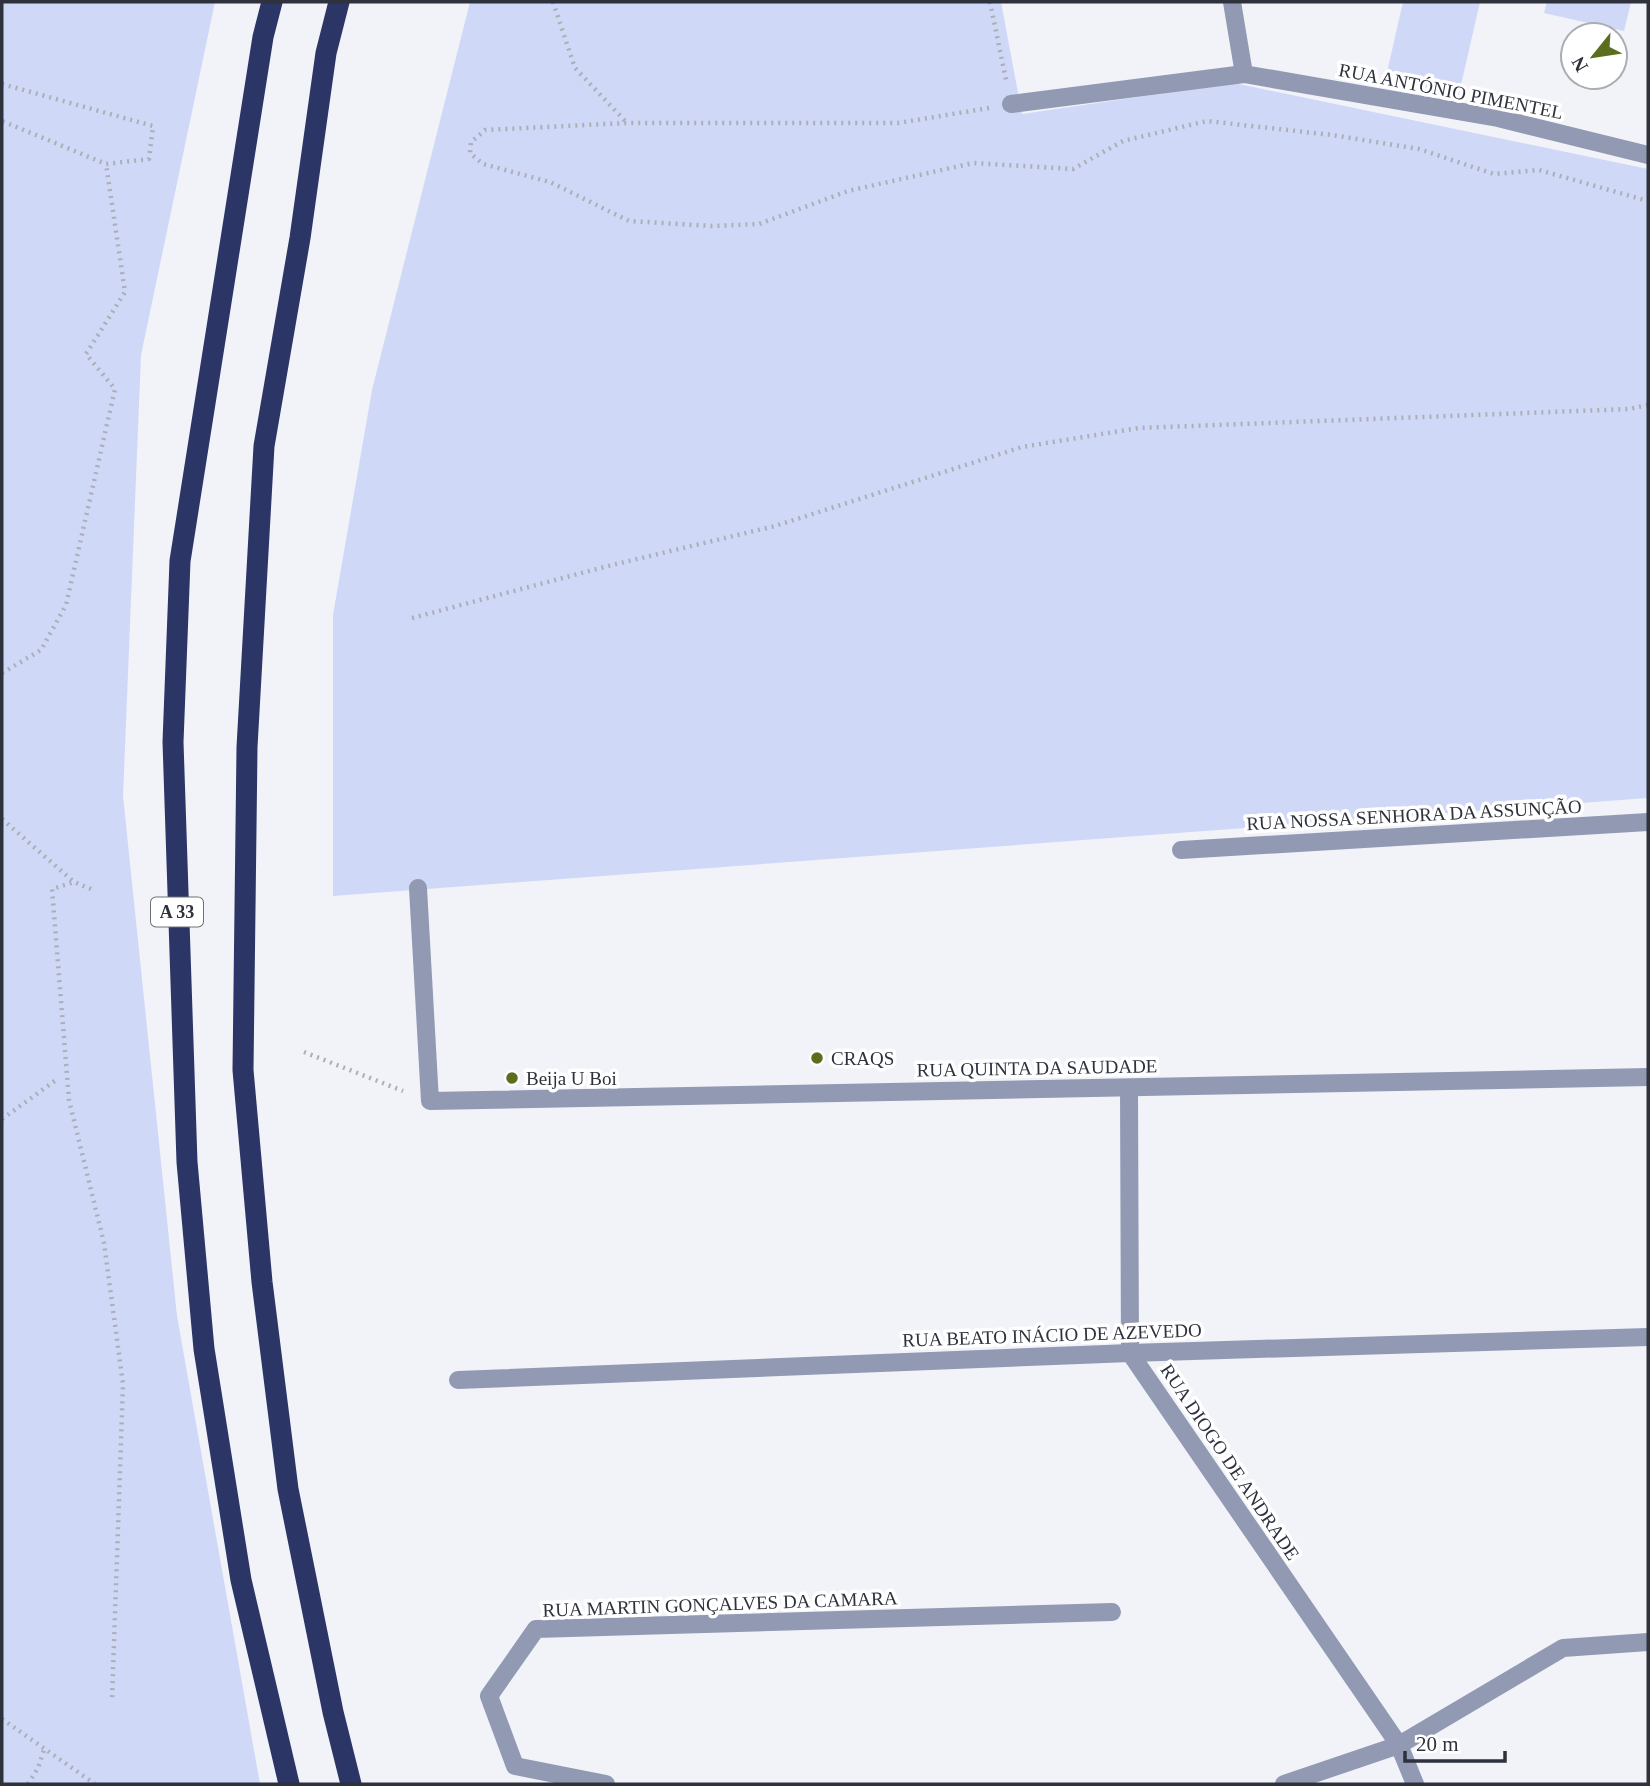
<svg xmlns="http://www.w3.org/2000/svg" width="1650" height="1786" viewBox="0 0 1650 1786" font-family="'Times New Roman',serif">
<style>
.green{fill:#cfd8f7}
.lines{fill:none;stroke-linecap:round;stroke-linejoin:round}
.path{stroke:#acafb6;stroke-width:4.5;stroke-dasharray:2 5;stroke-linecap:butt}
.minor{stroke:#9299b3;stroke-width:18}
.motorway{stroke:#2b3566;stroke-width:21}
.poi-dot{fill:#5a6e1d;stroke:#fff;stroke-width:2.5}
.labels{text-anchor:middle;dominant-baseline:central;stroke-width:7;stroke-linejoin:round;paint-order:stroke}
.shield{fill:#fff;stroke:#6d7077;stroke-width:2}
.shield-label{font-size:18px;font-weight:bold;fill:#2e323d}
.street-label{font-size:19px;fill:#2e323d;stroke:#fff}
.poi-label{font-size:19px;fill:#2e323d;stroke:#fff;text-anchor:start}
</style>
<rect width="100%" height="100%" fill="#f1f3f9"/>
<g class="green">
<path d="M2 2H215L141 355 123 796 177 1316 260 1784H2Z"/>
<path d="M470 2H1001L1022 114 1234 83 1648 169V798L333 896V615L372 390Z"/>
<path d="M1403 2H1480L1458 98 1385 81Z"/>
<path d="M1547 2H1631L1624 31 1544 13Z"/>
</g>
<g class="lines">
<g class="path">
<path d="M553 2 575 68 627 123"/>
<path d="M990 2 1006 80"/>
<path d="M2 84 153 126 149 159 106 164 2 121"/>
<path d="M989 108 898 123H627L485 130 471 142 470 153 483 164 550 182 629 221 712 226 759 224 848 191 973 163 1073 169 1123 141 1207 121 1332 135 1419 149 1494 174 1539 170 1648 201"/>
<path d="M412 618 608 566 775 526 1022 447 1139 428 1629 409 1648 405"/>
<path d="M2 673 41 650 66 605 115 389 86 354 125 292 106 164"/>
<path d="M2 819 74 882"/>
<path d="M91 889 74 882 52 889 69 1100 104 1243 123 1384 112 1701"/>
<path d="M304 1052 403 1091"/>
<path d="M2 1119 56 1080"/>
<path d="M2 1719 95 1784"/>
<path d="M28 1784 38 1768 44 1750"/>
</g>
<g class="minor">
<path d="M1232 2 1244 74"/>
<path d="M1011 104 1244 74 1498 118 1648 155"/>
<path d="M1181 850 1648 822"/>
<path d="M418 888 430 1101 1648 1077"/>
<path d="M1129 1088 1130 1353 1399 1745 1415 1784"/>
<path d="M458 1380 1130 1353 1648 1337"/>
<path d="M606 1784 515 1766 489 1696 536 1629 1112 1612"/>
<path d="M1284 1784 1399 1745 1563 1648 1648 1642"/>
</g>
<g class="motorway">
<path d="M272 2 263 37 180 561 173 742 187 1162 204 1349 241 1580 289 1784"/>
<path d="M339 2 326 53 300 238 264 446 247 747 243 1070 262 1282 288 1489 333 1712 351 1784"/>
</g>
</g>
<g class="poi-dot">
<circle cx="817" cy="1058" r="7"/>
<circle cx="512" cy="1078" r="7"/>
</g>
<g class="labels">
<rect class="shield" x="151" y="897.5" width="52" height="29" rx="5"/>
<g class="shield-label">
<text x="177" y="912">A 33</text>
</g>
<g class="street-label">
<text transform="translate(1451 91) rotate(11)">RUA ANTÓNIO PIMENTEL</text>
<text transform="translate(1414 815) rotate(-3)">RUA NOSSA SENHORA DA ASSUNÇÃO</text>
<text transform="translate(1037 1068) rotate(-1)">RUA QUINTA DA SAUDADE</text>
<text transform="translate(1052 1335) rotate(-2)">RUA BEATO INÁCIO DE AZEVEDO</text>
<text transform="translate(1230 1462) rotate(56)">RUA DIOGO DE ANDRADE</text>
<text transform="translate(720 1604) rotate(-2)">RUA MARTIN GONÇALVES DA CAMARA</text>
</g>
<g class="poi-label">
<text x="831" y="1058">CRAQS</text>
<text x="526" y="1078">Beija U Boi</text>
</g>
</g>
<rect width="1650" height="1786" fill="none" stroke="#2e323d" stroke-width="7"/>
<g transform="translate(1594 56) rotate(240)"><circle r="33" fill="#ffffff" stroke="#abadb1" stroke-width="2"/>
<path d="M0-5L12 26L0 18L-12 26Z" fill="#5a6e1d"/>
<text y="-10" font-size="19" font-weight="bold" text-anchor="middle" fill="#2e323d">N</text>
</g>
<path d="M1405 1751v10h100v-10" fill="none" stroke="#2e323d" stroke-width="3.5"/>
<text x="1416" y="1751" font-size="21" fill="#2e323d" stroke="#ffffff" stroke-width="5" paint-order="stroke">20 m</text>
</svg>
